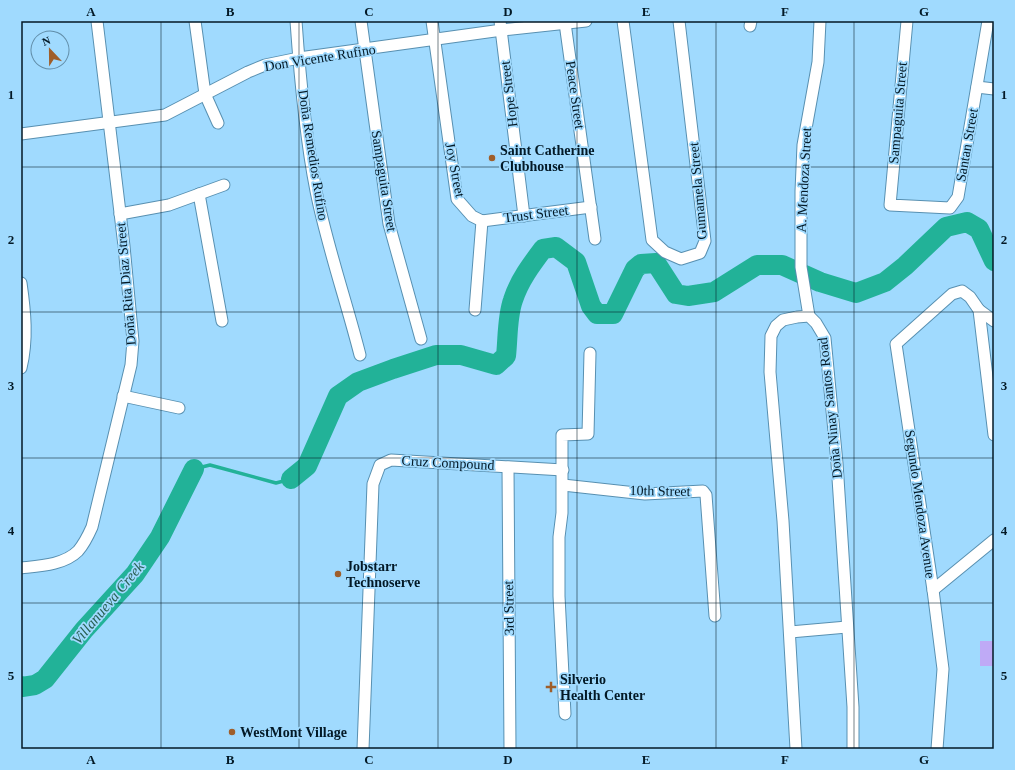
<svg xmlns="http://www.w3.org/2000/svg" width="1015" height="770" viewBox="0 0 1015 770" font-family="'Times New Roman',serif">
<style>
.green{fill:#bfaaf6}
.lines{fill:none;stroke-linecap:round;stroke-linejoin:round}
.stream{stroke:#22b298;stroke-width:3.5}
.river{stroke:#22b298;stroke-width:20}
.street-casing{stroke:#5890b1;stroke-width:13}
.street{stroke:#fff;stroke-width:11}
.grid{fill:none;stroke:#031926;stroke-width:1;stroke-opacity:0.55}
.poi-dot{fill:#9f5e2a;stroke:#a0dafe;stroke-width:1.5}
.labels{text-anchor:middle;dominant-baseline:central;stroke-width:3.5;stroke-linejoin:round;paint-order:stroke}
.street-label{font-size:14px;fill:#031926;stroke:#a0dafe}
.poi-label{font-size:14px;font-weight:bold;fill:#031926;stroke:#a0dafe;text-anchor:start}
.water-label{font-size:15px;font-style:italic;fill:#2a6053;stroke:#a0dafe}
.neatline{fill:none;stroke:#031926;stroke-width:1.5}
.grid-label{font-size:13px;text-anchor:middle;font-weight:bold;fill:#031926}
</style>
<rect width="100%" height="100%" fill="#a0dafe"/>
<rect class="green" x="980" y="641" width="14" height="25"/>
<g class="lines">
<path class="stream" d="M194 469 210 465 276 483 291 479"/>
<g class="river">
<path d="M291 479 307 466 338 396 358 382 393 369 436 355H461L496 365 506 356C508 338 507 317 513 300 519 281 531 265 543 249L556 247 576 262 591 306 597 314H613L635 269 641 264 656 263 676 294 688 296 714 292 757 265H782L820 282 856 293 885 282 905 266 946 227 967 222 979 229 994 261"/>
<path d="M21 686 22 687 35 685 45 679 84 630 135 574 160 537 194 469"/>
</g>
<defs>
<g id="street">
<path d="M195 21 205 94 218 123"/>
<path d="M296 21C300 78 305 135 316 191 327 246 346 300 360 355"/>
<path d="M361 21 389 224 421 339"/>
<path d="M432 21 457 199 472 216 482 221"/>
<path d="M500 21 524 216"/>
<path d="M623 21 652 240 665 252 681 259 700 253 705 241 679 21"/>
<path d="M907 21 890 205 950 208 958 197 988 21"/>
<path d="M565 23 595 239"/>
<path d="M750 26 751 21"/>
<path d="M977 87 994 89"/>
<path d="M21 134 165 115 248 72 265 65 299 58 502 30 586 21"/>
<path d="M199 194 222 321"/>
<path d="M120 214 169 205 224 185"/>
<path d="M482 221 591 207"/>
<path d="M21 283C25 311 28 339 21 368"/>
<path d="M475 310 482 221"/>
<path d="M979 310 994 321"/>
<path d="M809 316 801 267V191L803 145 818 62 820 21"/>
<path d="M123 396 179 408"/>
<path d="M508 467 510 749"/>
<path d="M563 485 645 494 703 491 706 495 715 616"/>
<path d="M21 568C39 566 64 565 78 551 84 544 88 536 92 527L131 365 133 341 124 246 97 21"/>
<path d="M933 590 994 540"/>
<path d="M790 632 847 627"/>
<path d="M565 714 559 596V537L562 513V435L588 434 590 353"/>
<path d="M363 749 373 484 380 465 391 460 563 470"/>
<path d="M796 749 783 521 770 372 771 336 776 326 783 320 797 317 809 316 816 323 825 338 837 463 853 707V749"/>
<path d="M937 749 943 669 933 590 896 344 952 294 962 291 970 297 979 310 994 435"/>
</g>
</defs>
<use href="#street" class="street-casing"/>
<use href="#street" class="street"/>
</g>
<path class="grid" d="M161 21V749M299 21V749M438 21V749M577 21V749M716 21V749M854 21V749M21 167H994M21 312H994M21 458H994M21 603H994"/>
<g class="poi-dot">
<circle cx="492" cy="158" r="4"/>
<circle cx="338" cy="574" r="4"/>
<path d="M549 681h4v4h4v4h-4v4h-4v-4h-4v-4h4z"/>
<circle cx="232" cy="732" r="4"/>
</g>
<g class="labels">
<g class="street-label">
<text transform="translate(320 58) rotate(-9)">Don Vicente Rufino</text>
<text transform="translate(509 94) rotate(-97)">Hope Street</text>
<text transform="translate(575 95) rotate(82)">Peace Street</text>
<text transform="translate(898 113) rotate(-85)">Sampaguita Street</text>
<text transform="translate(967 145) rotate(-80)">Santan Street</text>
<text transform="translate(313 155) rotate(81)">Doña Remedios Rufino</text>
<text transform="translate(455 170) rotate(79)">Joy Street</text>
<text transform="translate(804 180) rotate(-87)">A. Mendoza Street</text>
<text transform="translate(384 181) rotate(81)">Sampaguita Street</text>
<text transform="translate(698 191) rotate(-95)">Gumamela Street</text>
<text transform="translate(536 214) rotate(-7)">Trust Street</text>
<text transform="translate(126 284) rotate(-95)">Doña Rita Diaz Street</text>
<text transform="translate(830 408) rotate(-96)">Doña Ninay Santos Road</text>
<text transform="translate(448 463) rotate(3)">Cruz Compound</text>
<text transform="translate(660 491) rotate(1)">10th Street</text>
<text transform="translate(920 504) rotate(82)">Segundo Mendoza Avenue</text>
<text transform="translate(509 608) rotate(-91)">3rd Street</text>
</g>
<g class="poi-label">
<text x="500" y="150">Saint Catherine<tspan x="500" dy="16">Clubhouse</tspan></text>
<text x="346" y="566">Jobstarr<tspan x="346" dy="16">Technoserve</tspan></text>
<text x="560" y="679">Silverio<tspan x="560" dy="16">Health Center</tspan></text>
<text x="240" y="732">WestMont Village</text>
</g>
<g class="water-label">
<text transform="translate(108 603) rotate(-50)">Villanueva Creek</text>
</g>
</g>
<rect width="1015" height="770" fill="none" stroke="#a0dafe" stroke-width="44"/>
<g transform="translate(50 50) rotate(338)"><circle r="19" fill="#a0dafe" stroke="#618da8"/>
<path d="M0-3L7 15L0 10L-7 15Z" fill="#9f5e2a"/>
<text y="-6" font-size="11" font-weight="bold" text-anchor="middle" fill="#031926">N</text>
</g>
<rect x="22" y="22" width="971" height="726" class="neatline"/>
<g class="grid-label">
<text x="91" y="16">A</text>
<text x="230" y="16">B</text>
<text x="369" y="16">C</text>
<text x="508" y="16">D</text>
<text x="646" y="16">E</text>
<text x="785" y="16">F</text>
<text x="924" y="16">G</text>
<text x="11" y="99">1</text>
<text x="1004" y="99">1</text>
<text x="11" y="244">2</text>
<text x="1004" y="244">2</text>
<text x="11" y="390">3</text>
<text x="1004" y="390">3</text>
<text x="11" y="535">4</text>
<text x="1004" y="535">4</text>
<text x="11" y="680">5</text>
<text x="1004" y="680">5</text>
<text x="91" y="764">A</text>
<text x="230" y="764">B</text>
<text x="369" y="764">C</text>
<text x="508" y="764">D</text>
<text x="646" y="764">E</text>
<text x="785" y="764">F</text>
<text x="924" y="764">G</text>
</g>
</svg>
